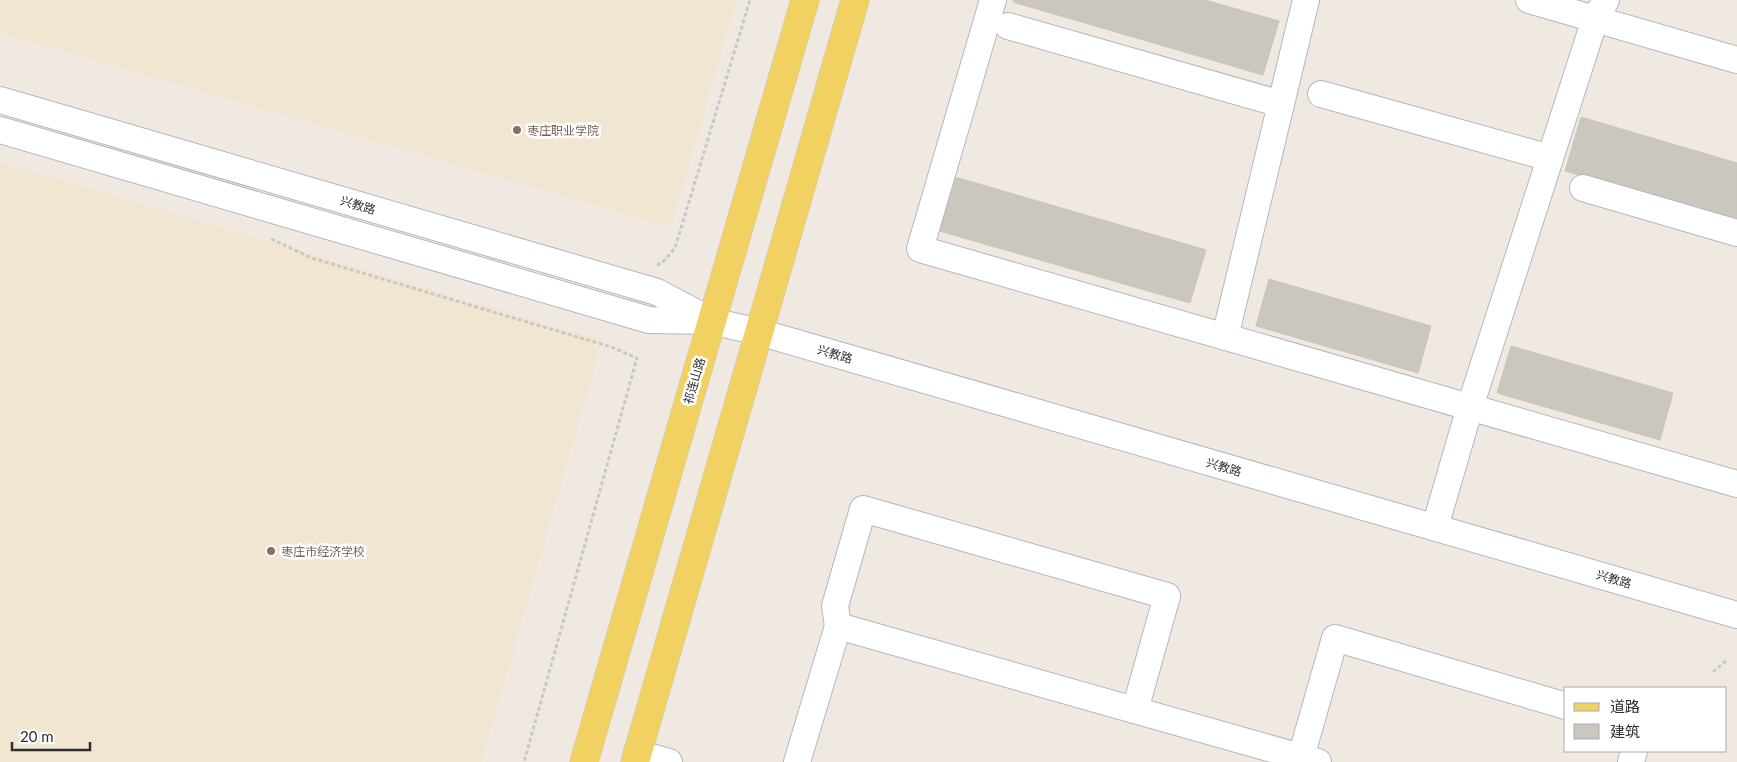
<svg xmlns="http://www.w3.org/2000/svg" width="1737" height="762" viewBox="0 0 1737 762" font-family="Lato,'Noto Sans SC',sans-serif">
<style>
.education{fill:#f0e6d1}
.building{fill:#cbc7bf;stroke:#cbc5ba}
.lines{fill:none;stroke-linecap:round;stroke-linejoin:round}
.minor-casing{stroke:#b4b7c1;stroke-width:28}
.major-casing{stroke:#c9c9c9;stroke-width:29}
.path{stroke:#c9c9c9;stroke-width:3;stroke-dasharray:4 2.5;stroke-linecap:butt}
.minor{stroke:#fff;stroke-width:26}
.major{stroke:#f2d163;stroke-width:28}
.education-dot{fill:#8d6e63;stroke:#fff;stroke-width:2}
.labels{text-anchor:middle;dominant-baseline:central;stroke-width:5;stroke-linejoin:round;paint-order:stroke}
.education-label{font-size:12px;fill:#785e54;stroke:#fff;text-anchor:start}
.street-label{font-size:12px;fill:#2e2e2e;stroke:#fff}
</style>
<rect width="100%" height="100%" fill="#efe9e1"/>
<g class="education">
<path d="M0 0H736L671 227 0 33Z"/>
<path d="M0 162 602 340 481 762H0Z"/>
</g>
<g class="building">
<path d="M1013 0H1205L1279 21 1263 75 1013 2Z"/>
<path d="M1581 117 1737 163V221L1565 171Z"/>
<path d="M955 177 1206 250 1190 303 939 231Z"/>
<path d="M1269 279 1431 326 1418 373 1256 326Z"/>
<path d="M1511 346 1673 393 1660 440 1497 393Z"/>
</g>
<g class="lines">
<defs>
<g id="minor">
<path d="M993 0 920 249 1737 484"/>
<path d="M1529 0 1737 60"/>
<path d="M1008 26 1281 104"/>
<path d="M1321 94 1550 158"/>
<path d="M0 100 657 292 706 318"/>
<path d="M0 130 649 320 711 321 759 332 1737 615"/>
<path d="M1583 188 1737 233"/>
<path d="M1225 337 1306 0"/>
<path d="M1435 527 1470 407 1595 19 1606 0"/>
<path d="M838 626 835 606 863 509 1167 596 1135 710"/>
<path d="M637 753 669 762"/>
<path d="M1301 757 1335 638 1566 706"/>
<path d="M797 762 838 626 1318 762"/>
<path d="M1631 762 1634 751"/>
</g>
<g id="major">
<path d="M584 762 805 0"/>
<path d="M635 762 855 0"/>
</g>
</defs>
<use href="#minor" class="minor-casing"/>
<use href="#major" class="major-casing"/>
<g class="path">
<path d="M271 239 312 258 611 347 637 358 524 762"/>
<path d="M657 265 662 263 675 248 750 0"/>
<path d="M1713 672 1726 661"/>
</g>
<use href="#minor" class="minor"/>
<use href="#major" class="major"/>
</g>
<g class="education-dot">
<circle cx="517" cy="130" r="5"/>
<circle cx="271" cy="551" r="5"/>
</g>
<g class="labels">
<g class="education-label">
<text x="527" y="130">枣庄职业学院</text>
<text x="281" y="551">枣庄市经济学校</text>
</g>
<g class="street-label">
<text transform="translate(358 205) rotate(16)">兴教路</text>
<text transform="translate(835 354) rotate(16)">兴教路</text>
<text transform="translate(694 381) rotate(-74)">祁连山路</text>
<text transform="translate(1224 467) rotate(16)">兴教路</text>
<text transform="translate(1614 579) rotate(16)">兴教路</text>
</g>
</g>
<rect x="1564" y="687" width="162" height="65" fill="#ffffff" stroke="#ababab"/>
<rect x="1574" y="703" width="25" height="8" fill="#f2d163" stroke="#ababab"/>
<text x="1610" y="712" font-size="15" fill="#2e2e2e">道路</text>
<rect x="1574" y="724" width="25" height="15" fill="#cbc7bf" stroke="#ababab"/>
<text x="1610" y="737" font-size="15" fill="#2e2e2e">建筑</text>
<path d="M12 742v8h78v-8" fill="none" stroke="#2e2e2e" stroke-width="2.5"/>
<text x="20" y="742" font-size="15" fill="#2e2e2e" stroke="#ffffff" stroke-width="4" paint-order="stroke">20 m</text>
</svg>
